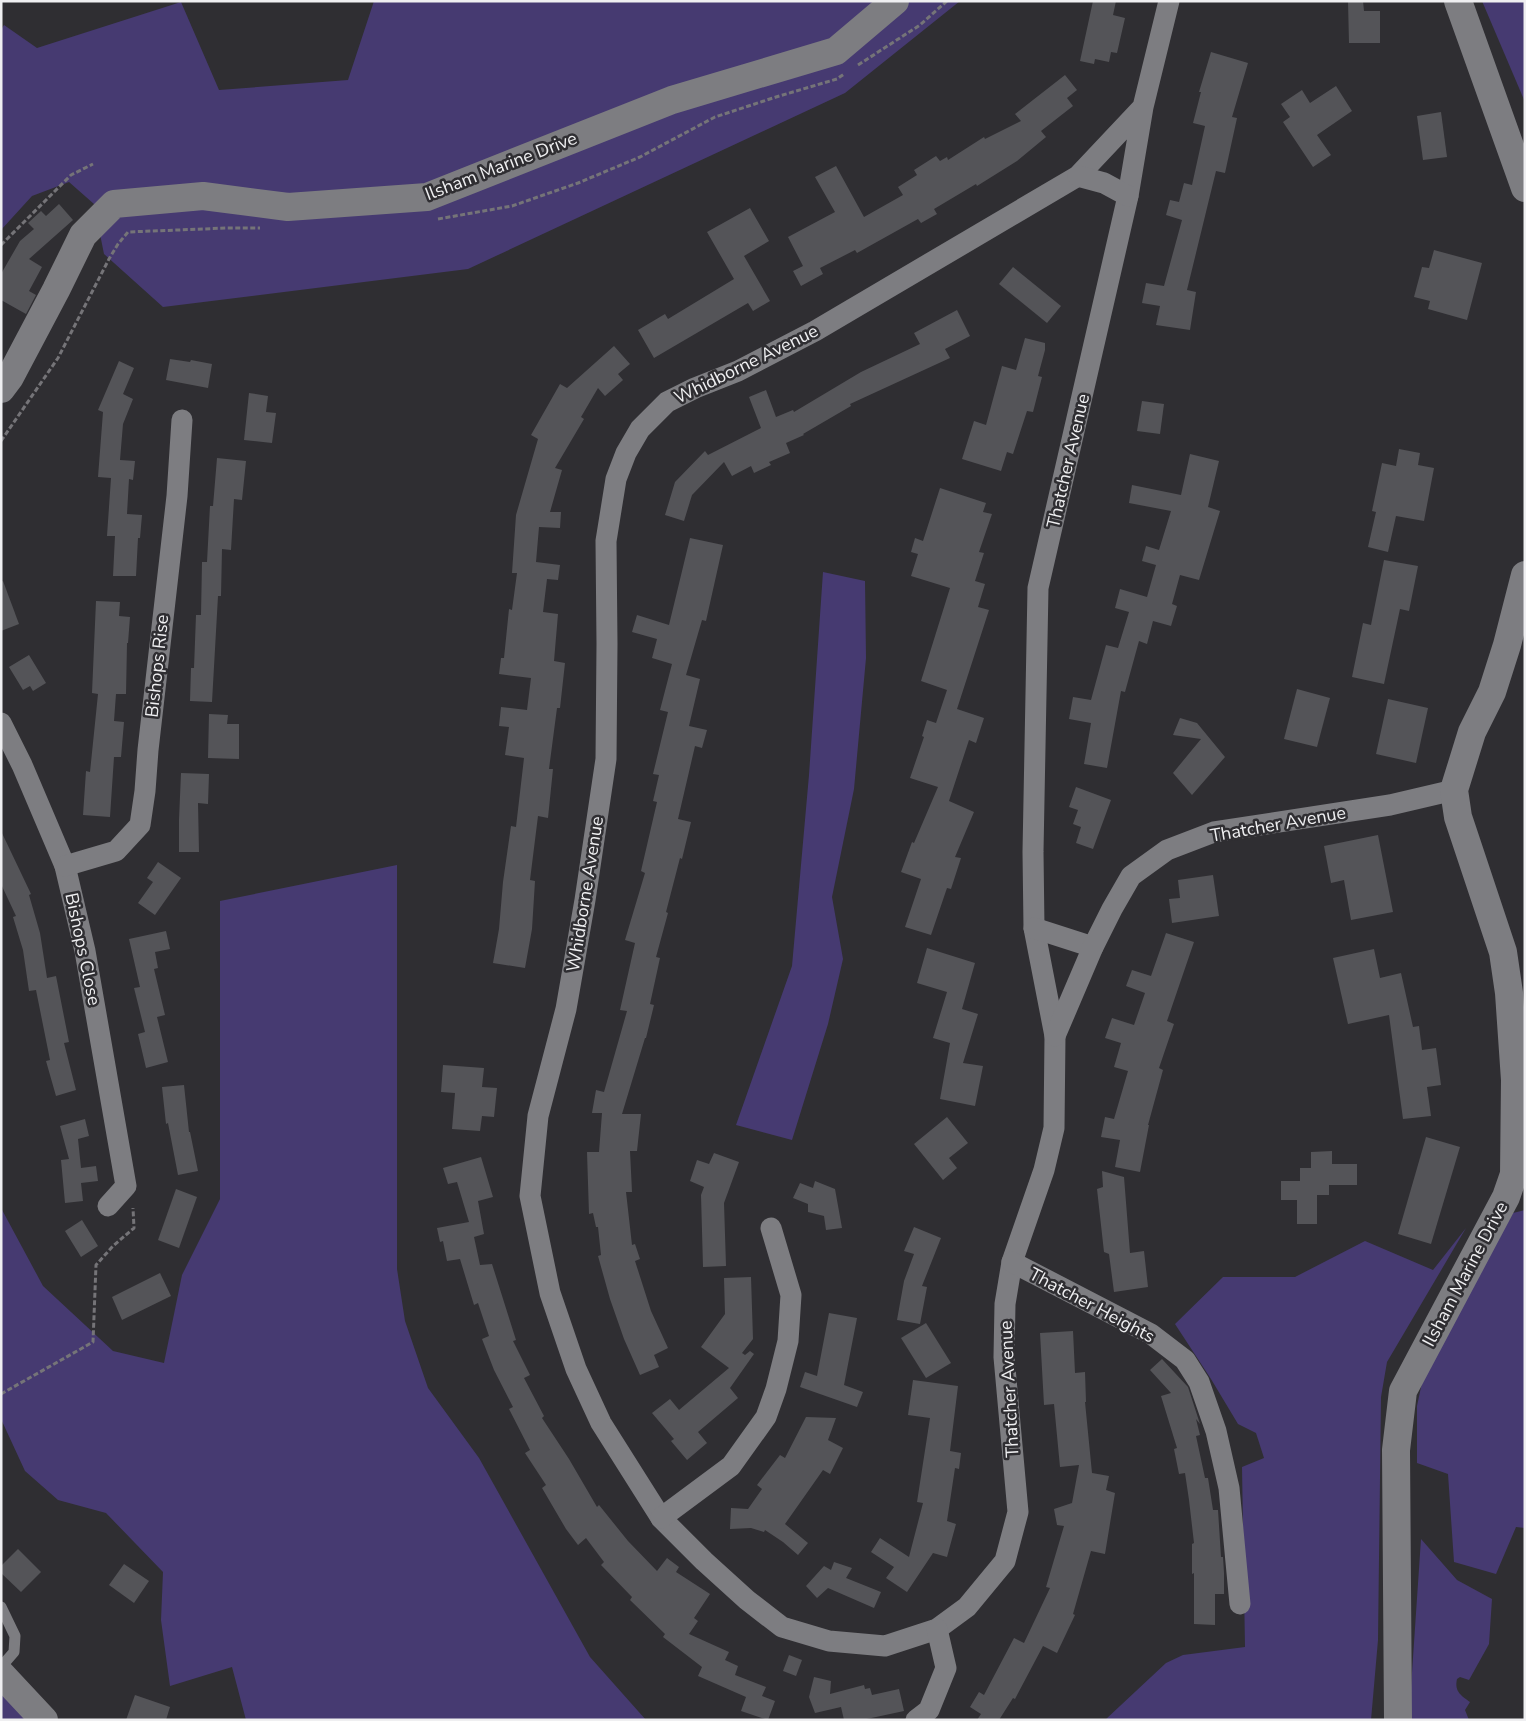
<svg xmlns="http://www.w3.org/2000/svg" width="1526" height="1721" viewBox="0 0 1526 1721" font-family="'Nunito Sans',sans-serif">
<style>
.green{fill:#463a71}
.building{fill:#545458}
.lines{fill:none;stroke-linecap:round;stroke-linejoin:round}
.path{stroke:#757478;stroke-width:3;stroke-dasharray:5 2.5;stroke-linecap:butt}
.service{stroke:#7d7d81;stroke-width:11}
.minor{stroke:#7d7d81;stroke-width:21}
.tertiary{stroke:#7d7d81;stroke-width:28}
.labels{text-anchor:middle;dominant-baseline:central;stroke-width:5;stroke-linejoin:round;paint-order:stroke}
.street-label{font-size:18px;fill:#efeff1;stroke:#2f2e32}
</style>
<rect width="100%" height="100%" fill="#2f2e32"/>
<g class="green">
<path d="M374 1H960L845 93 468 269 163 307 104 254 94 204 69 182 32 196 1 230V30L4 25 37 48 181 2 219 90 348 80Z"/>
<path d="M1482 1H1525V102Z"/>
<path d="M823 572 865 581 866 658 854 789 832 897 843 959 828 1024 792 1140 736 1125 792 966 809 775Z"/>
<path d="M397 865V1269L405 1321 428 1388 479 1458 590 1657 646 1720H246L232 1667 170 1686 161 1620 163 1572 106 1513 58 1500 25 1471 1 1419V1208L43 1286 113 1351 164 1363 182 1275 220 1199V901Z"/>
<path d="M1525 1210V1528L1516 1527 1496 1574 1454 1562 1448 1474 1417 1463V1406L1424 1373 1513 1213Z"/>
<path d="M1466 1228 1387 1362 1381 1397 1378 1640 1371 1720H1105L1166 1663 1183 1655 1245 1647 1242 1467 1264 1458 1256 1433 1238 1424 1211 1379 1175 1324 1223 1277H1295L1365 1241 1433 1270Z"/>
<path d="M1421 1539 1457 1580 1492 1599 1489 1644 1469 1680 1460 1677 1457 1679C1454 1692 1462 1696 1470 1702L1465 1710 1469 1720H1412L1410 1702Z"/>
<path d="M1 1694 27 1720H1Z"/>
</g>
<g class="building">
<path d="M1093 1H1116L1113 15 1125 18 1117 53 1111 52 1109 62 1095 59 1094 64 1080 61Z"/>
<path d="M1348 1H1363L1364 11H1380V43H1349Z"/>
<path d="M1211 52 1248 63 1232 117 1237 118 1225 173 1216 171 1187 290 1196 292 1190 330 1156 325 1160 306 1142 303 1146 283 1164 286 1182 220 1166 215 1170 200 1179 202 1184 183 1192 185 1205 126 1193 123 1201 92H1199Z"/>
<path d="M1065 75 1077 90 1067 98 1073 106 1041 131 1046 137 1017 161 977 186 976 184 934 209 937 214 921 223 918 219 857 253 855 250 820 268 823 274 801 286 793 271 803 266 788 237 835 212 815 177 836 166 864 217 903 195 898 187 917 175 914 170 936 156 940 161 947 157 948 160 984 137 985 139 1021 121 1015 114Z"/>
<path d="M1336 86 1352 111 1317 135 1331 155 1313 167 1283 122 1290 117 1281 104 1302 90 1310 103Z"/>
<path d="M1441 112 1447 157 1423 160 1417 116Z"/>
<path d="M59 204 73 220 29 259 42 267 29 291 36 295 26 314 1 300V274L20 241 34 229 28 223 41 211 46 216Z"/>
<path d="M750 208 769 241 744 256 770 301 753 311 748 303 654 358 638 330 665 314 668 319 734 279 707 232Z"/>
<path d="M1434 250 1482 263 1467 320 1428 309 1430 301 1414 297 1422 267 1429 268Z"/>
<path d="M1013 267 1061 306 1047 323 999 284Z"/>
<path d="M957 310 970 336 945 349 950 358 850 404 851 406 803 434 804 435 786 443 790 453 769 462 771 465 754 473 751 466 732 476 724 462 692 495 684 521 665 515 675 482 705 451 708 455 761 428 749 397 766 390 776 417 793 410 794 412 861 372 920 344 914 333Z"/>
<path d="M1025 338 1045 343V350L1038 376 1042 377 1033 412 1027 411 1013 454 1007 452 1001 471 962 459 974 421 986 425 1002 366 1016 370Z"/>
<path d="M614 346 630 364 618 374 623 380 605 396 598 388 581 417 584 419 555 468 562 470 550 512H561L560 528 539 527 536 562 560 565 558 580 547 579 543 612 558 614 554 661 565 663 560 708H557L549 769H553L548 818 538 816 530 880 535 881 532 929 525 968 493 963 499 929 503 882 511 826 516 827 524 758 505 755 509 727 499 726 501 707 527 710 531 678 499 674 501 658H504L509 609 512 610 517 573H512L516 515 538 439 531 435 560 384 567 388Z"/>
<path d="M170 359 190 362 191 360 212 364 208 388 166 380Z"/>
<path d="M119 361 134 368 123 394 133 399 123 424 120 460 135 461 133 480 129 479 127 514 142 515 140 538H138L136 576H113L115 536H107L111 478 98 477 103 412 98 410Z"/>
<path d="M249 393 268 396 266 412 276 413 272 443 244 440Z"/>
<path d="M1142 401 1164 404 1160 434 1137 431Z"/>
<path d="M1399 449 1420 453 1418 465 1434 468 1424 521 1396 516 1388 552 1368 547 1376 512 1372 511 1382 463 1396 466Z"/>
<path d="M1190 454 1219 461 1208 507 1220 511 1199 580 1180 575 1172 604 1177 606 1171 626 1153 621 1147 644 1139 641 1125 692 1121 691 1107 768 1084 764 1091 723 1069 719 1073 697 1091 700 1106 645 1118 648 1129 612 1115 608 1120 589 1147 597 1156 565 1142 561 1146 546 1159 550 1171 511 1129 503 1132 485 1181 495Z"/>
<path d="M217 458 246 461 242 500 234 499 231 550 222 549 221 596H218L212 702 190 701 191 668H194L196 615H201L202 562H207L210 506H213Z"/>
<path d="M940 488 986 503 983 512 992 514 979 552 984 553 975 581 985 584 978 607 989 610 957 709 984 718 976 743 969 740 949 801 974 812 955 857 961 858 951 889 947 888 931 935 905 927 921 879 901 872 912 842 914 843 938 787 910 778 924 737 922 736 927 720 936 723 947 690 921 681 950 588 911 576 918 554 911 552 915 538 923 541Z"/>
<path d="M690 538 723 545 706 621 702 620 686 675 700 679 689 726 707 730 702 748 695 746 678 819 691 822 682 859 680 858 666 912 668 913 656 957 660 958 650 1004 654 1005 646 1038H645L622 1114H641L637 1151H630L632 1192H626L632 1245 635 1244 640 1259 635 1261 651 1311 668 1348 654 1355 659 1367 640 1375 624 1339 610 1299 598 1256 601 1255 598 1227H596L593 1213 589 1214 587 1152H599L602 1113H592L596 1090 604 1092 627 1011 620 1010 635 943 625 940 645 873 641 871 657 802 653 801 659 775 653 774 668 712 660 710 672 664 652 658 657 639 632 632 637 615 669 625Z"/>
<path d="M1384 560 1418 566 1409 611 1400 609 1384 684 1352 677 1363 623 1371 625Z"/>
<path d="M3 581 19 624 1 631V582Z"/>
<path d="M96 601 120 602 119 616 130 617 128 643H127L126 694H116L114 721 124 722 121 757H114L110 817 83 815 86 771 90 772 98 694 92 693Z"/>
<path d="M29 655 46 683 33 691 30 686 23 690 9 667Z"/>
<path d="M1297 689 1330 698 1317 747 1284 739Z"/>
<path d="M1388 699 1428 708 1416 763 1376 754Z"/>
<path d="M209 714 228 715 227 724H239V759L208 758Z"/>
<path d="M1180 718 1197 723 1225 757 1192 795 1173 773 1201 739 1173 735Z"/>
<path d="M181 773 209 774 208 804 198 803 199 852H179V820Z"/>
<path d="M1076 787 1111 800 1093 849 1076 843 1081 827 1073 824 1078 810 1069 807Z"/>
<path d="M1 831 31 894 29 895 40 933 47 978 56 976 69 1042 64 1043 76 1090 56 1096 46 1061 50 1060 36 990 29 991 23 950 13 917 16 916 1 884Z"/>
<path d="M1378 835 1393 912 1351 920 1344 880 1331 883 1324 846Z"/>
<path d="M158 862 181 878 155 915 138 903 153 882 147 878Z"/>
<path d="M1213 875 1219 916 1172 923 1169 899 1180 898 1178 880Z"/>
<path d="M166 931 170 949 155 952 158 968 154 969 165 1015 157 1017 168 1062 146 1068 138 1034 145 1032 134 988 140 987 129 939Z"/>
<path d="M1166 933 1194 942 1167 1021 1174 1024 1159 1068 1163 1070 1148 1125H1149L1140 1172 1115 1167 1120 1140 1101 1137 1105 1117 1114 1119 1128 1071 1114 1067 1121 1043 1105 1038 1112 1018 1134 1025 1145 993 1126 986 1132 970 1151 976Z"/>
<path d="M927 948 975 963 962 1009 978 1014 963 1063 983 1066 975 1106 940 1099 950 1043 933 1038 947 992 917 983Z"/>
<path d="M1374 949 1380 978 1401 973 1413 1027 1419 1026 1422 1050 1436 1048 1441 1085 1427 1087 1431 1116 1403 1119 1389 1015 1348 1024 1333 958Z"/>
<path d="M443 1065 484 1068 482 1087 497 1088 494 1117 482 1116 480 1131 452 1129 455 1093 441 1092Z"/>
<path d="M184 1085 189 1132H190L198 1171 178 1175 168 1123 166 1124 162 1087Z"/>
<path d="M947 1117 968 1143 949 1158 957 1168 943 1180 914 1144Z"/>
<path d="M85 1119 89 1136 78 1139 81 1168 96 1166 98 1181 81 1183 83 1201 65 1203 61 1160 69 1159 60 1126Z"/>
<path d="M1426 1137 1460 1147 1431 1244 1398 1234Z"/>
<path d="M1332 1151V1164H1357V1185H1329V1195H1317V1224H1297V1200H1281V1181H1300V1168H1311V1152Z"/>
<path d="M714 1153 739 1162 724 1203 726 1266 703 1267 701 1195 704 1187 690 1181 697 1160 709 1164Z"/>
<path d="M481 1157 493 1197 478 1201 484 1234 474 1237 480 1265 492 1264 516 1340 513 1341 530 1375 524 1378 544 1416 542 1418 569 1459 597 1507 599 1505 628 1541 657 1571 667 1558 679 1567 676 1572 710 1594 694 1618 698 1621 689 1634 729 1652 725 1660 738 1666 735 1675 766 1687 762 1696 775 1701 768 1720 741 1711 746 1697 698 1676 702 1667 663 1637 665 1634 630 1600 632 1597 601 1565 604 1562 586 1538 578 1545 566 1529 542 1488 546 1485 525 1453 530 1450 509 1409 513 1407 494 1370 482 1339 489 1336 478 1303 474 1305 460 1259 447 1261 443 1241 440 1242 437 1228 469 1222 457 1182 448 1184 443 1168Z"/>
<path d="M1102 1171 1124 1177 1130 1253 1144 1251 1148 1287 1114 1292 1109 1254 1104 1252 1097 1189 1103 1187Z"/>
<path d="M815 1181 835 1189 842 1228 826 1230 824 1216 808 1212V1204L793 1198 800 1183 813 1188Z"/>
<path d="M176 1189 197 1197 179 1248 158 1240Z"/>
<path d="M82 1220 98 1246 81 1257 65 1231Z"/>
<path d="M914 1227 941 1238 922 1286 927 1287 920 1324 897 1320 904 1281 914 1254 904 1251Z"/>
<path d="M160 1273 171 1296 122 1320 112 1297Z"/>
<path d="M751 1277 753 1339 742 1353 745 1355 750 1351 754 1354 730 1388 738 1398 698 1432 707 1443 687 1460 671 1441 674 1439 652 1413 670 1399 679 1410 729 1368 701 1347 725 1314 724 1278Z"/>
<path d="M829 1313 857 1318 844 1385 863 1392 857 1407 800 1387 805 1372 817 1376Z"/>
<path d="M926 1323 951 1363 926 1378 901 1338Z"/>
<path d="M1073 1331 1075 1373 1085 1372 1086 1402H1085L1092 1473 1109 1476 1106 1490 1115 1493 1105 1554 1091 1551 1073 1614 1075 1615 1057 1653 1043 1646 1015 1699 1013 1698 999 1720H977L981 1714 970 1707 979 1692 984 1695 1014 1638 1024 1643 1050 1588 1046 1587 1064 1526 1057 1525 1054 1509 1072 1503 1079 1465 1060 1467 1054 1404 1044 1405 1040 1333Z"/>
<path d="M1162 1359 1188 1387 1200 1424 1196 1419 1200 1435 1196 1436 1205 1478H1208L1213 1510H1218L1221 1557H1223L1224 1573V1594H1215V1625L1194 1624V1573L1192 1574V1544L1194 1543 1189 1500 1185 1473 1179 1474 1174 1449 1177 1448 1161 1396 1171 1393 1150 1370Z"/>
<path d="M913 1380 958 1386 950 1451 961 1453 959 1469 955 1468 947 1521 956 1524 947 1557 933 1553 907 1592 886 1578 894 1567 871 1552 880 1538 909 1557 923 1503 917 1502 930 1418 908 1415Z"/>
<path d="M806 1417 836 1418 828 1440 843 1448 830 1474 823 1470 785 1524 808 1543 798 1555 783 1542 765 1530 764 1532 751 1528 730 1529 731 1508 748 1509 762 1489 757 1485 780 1455 785 1458Z"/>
<path d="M18 1549 41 1572 21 1592 1 1573V1566Z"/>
<path d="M834 1562 852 1568 846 1578 881 1592 874 1608 828 1588 817 1598 806 1586 824 1566 831 1570Z"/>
<path d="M124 1564 149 1581 134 1603 109 1585Z"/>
<path d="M789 1655 802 1660 796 1676 783 1671Z"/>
<path d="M814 1677 831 1681 830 1694 864 1685 865 1689 870 1688 872 1695 899 1689 904 1711 862 1720H844L841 1707 815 1713 809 1697Z"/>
<path d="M135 1695 170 1707 166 1720H126Z"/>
</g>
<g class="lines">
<g class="path">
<path d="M858 65 920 25 947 1"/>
<path d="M438 219 512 206 578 183 640 157 715 117 776 97 837 79 844 74"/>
<path d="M1 245 71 175 93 164"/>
<path d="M1 441 58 358 109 259 118 244 128 232 227 228H260"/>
<path d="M1 1394 93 1342 96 1265 113 1246 134 1228 133 1208"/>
</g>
<path class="service" d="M1 1607 15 1636 14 1652 1 1667"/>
<g class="minor">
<path d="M1143 107 1078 176 815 331 738 371 695 388 667 402 640 429 626 453 616 479 606 541 607 644 606 759 585 900 566 1009 538 1116 530 1196 550 1293 576 1369 601 1423 661 1518 704 1561 747 1600 782 1627 829 1641 885 1646 937 1629 967 1607 1005 1561 1018 1512 1004 1357 1005 1304 1012 1262 1044 1170 1054 1128 1055 1036 1034 928 1033 852 1038 588 1128 196 1143 107 1169 1"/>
<path d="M1078 176 1104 183 1128 196"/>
<path d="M1 723 22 765 65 866 85 951 126 1186 108 1206"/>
<path d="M65 866 116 851 140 825 145 791 148 750 177 496 182 420"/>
<path d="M1034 928 1093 947"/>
<path d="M1055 1036 1093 947 1112 909 1131 876 1167 850 1214 832 1390 805 1454 790"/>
<path d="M1012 1262 1151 1334 1185 1360 1199 1382 1216 1431 1229 1488 1240 1604"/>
<path d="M661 1518 731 1466 766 1417 776 1389 788 1341 791 1295 771 1228"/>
<path d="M916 1720 929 1710 946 1668 937 1629"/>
</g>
<g class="tertiary">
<path d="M1458 1 1525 188"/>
<path d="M1 389 10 377 56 290 83 235 114 204 203 196 288 207 427 197 672 100 836 51 895 1"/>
<path d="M1 1674 44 1720"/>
<path d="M1398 1720 1396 1450 1403 1391 1506 1197 1514 1174 1515 1080 1509 993 1503 952 1458 817 1454 790 1472 732 1492 692 1507 645 1525 575"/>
</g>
</g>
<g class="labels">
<g class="street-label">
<text transform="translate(501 166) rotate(-21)">Ilsham Marine Drive</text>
<text transform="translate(746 364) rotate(-26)">Whidborne Avenue</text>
<text transform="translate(1068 461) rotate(-77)">Thatcher Avenue</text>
<text transform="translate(157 666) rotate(-84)">Bishops Rise</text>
<text transform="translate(1278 824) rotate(-10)">Thatcher Avenue</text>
<text transform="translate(585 894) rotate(-81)">Whidborne Avenue</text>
<text transform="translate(83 949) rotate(78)">Bishops Close</text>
<text transform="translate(1465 1274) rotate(-62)">Ilsham Marine Drive</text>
<text transform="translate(1092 1305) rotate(28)">Thatcher Heights</text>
<text transform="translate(1009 1389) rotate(-93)">Thatcher Avenue</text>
</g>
</g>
<rect width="1526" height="1721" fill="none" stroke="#efeff1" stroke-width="5"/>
</svg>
